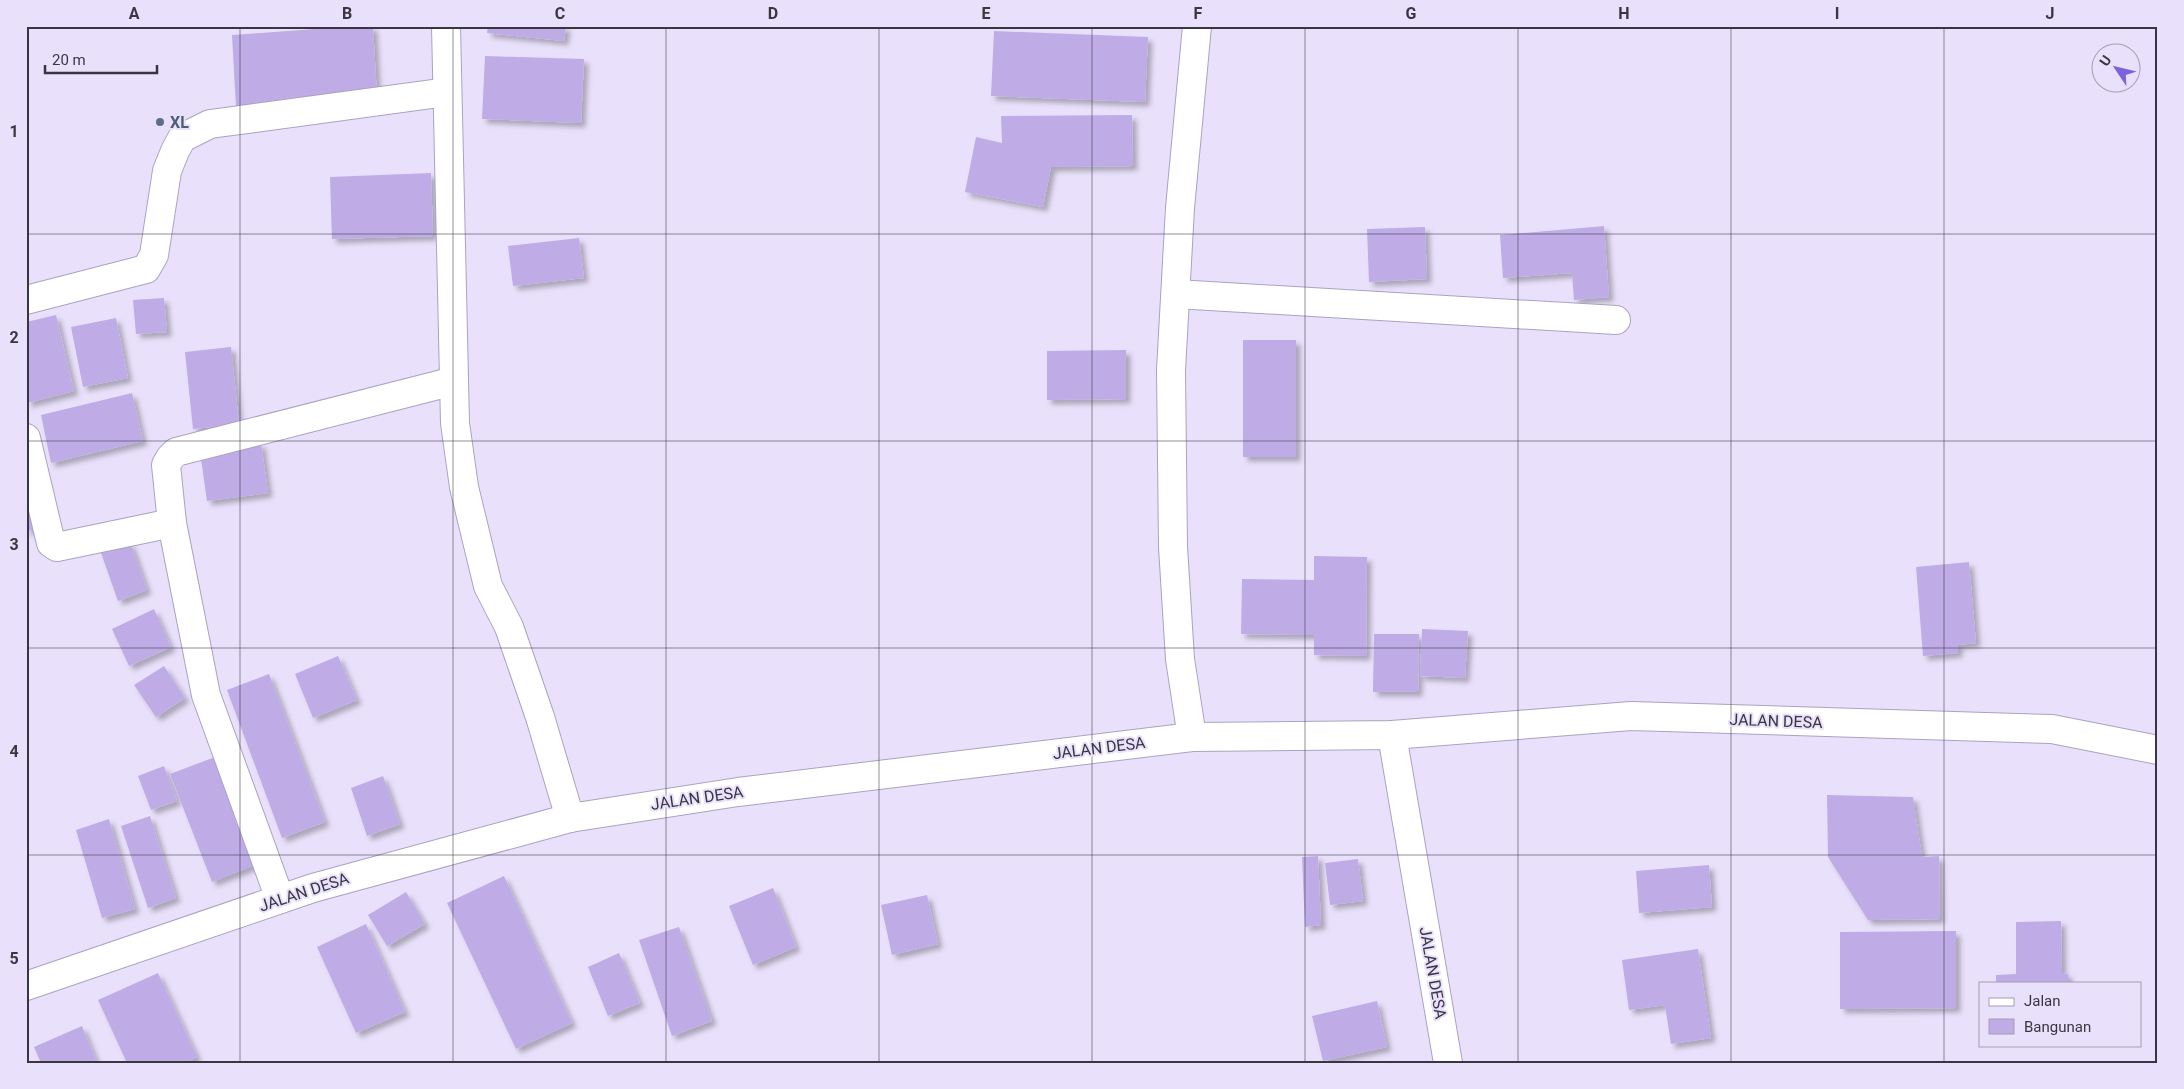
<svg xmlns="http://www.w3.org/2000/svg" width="2184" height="1089" viewBox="0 0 2184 1089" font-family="Roboto,sans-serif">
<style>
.building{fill:#bface7;filter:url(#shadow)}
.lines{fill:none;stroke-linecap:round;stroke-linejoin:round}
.minor-casing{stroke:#aba2c0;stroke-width:30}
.minor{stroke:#fff;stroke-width:28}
.grid{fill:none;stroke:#393642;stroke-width:1;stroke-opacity:0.55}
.service-dot{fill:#5c6f8a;stroke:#e9e1fb;stroke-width:2}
.labels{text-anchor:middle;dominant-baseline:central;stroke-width:4;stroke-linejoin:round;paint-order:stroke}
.service-label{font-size:16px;font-weight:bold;fill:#4e5e75;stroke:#e9e1fb;text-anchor:start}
.street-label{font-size:16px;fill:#393642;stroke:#e9e1fb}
.neatline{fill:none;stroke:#393642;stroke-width:2}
.grid-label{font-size:16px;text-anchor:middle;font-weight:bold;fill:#393642}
</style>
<defs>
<filter id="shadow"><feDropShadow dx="4.5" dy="4.5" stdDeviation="2.5" flood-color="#0004"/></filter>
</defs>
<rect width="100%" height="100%" fill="#e9e1fb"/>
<g class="building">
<path d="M356 26H373L377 97 236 107 232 35Z"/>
<path d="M488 26H566L564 41 487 33Z"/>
<path d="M994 31 1148 37 1145 102 991 96Z"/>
<path d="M485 56 584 59 581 123 482 119Z"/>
<path d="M1132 115 1133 166 1051 167 1043 207 965 192 976 137 1002 143 1001 116Z"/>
<path d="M431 173 433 236 332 239 330 177Z"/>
<path d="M1604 226 1609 297 1574 300 1572 273 1503 278 1500 235Z"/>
<path d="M1425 227 1427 279 1369 282 1367 229Z"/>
<path d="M579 238 584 278 513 286 508 246Z"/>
<path d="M164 298 167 332 136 334 133 300Z"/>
<path d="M56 315 74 391 27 403 26 322Z"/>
<path d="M116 318 128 378 83 387 71 327Z"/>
<rect x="1243" y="340" width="53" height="117"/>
<path d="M231 347 239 424 193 429 185 352Z"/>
<path d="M1126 350V399L1047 400V351Z"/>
<path d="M132 393 143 441 51 463 41 415Z"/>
<path d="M261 443 268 493 207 501 200 452Z"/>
<path d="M26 487 36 529 26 531Z"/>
<path d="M130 542 147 590 118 601 101 553Z"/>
<path d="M1314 556 1367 557 1366 656 1314 655V635L1241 634 1242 579 1314 580Z"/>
<path d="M1969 562 1976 643 1958 645V653L1923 656 1916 567Z"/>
<path d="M154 609 171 647 129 666 112 629Z"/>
<path d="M1422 629 1468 631 1465 678 1420 676Z"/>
<path d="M1374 634H1419L1418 692H1373Z"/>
<path d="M338 656 357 700 313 718 295 674Z"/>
<path d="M164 666 185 698 156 717 134 685Z"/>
<path d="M269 674 325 822 282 838 227 690Z"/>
<path d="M215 757 257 864 212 882 170 774Z"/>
<path d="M164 766 177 801 151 810 138 776Z"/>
<path d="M383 776 400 824 367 836 351 788Z"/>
<path d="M1827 795 1913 797 1922 857 1939 856 1940 919 1868 920 1828 857Z"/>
<path d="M150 816 176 898 148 908 121 826Z"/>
<path d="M109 819 135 909 102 918 76 830Z"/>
<path d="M1318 856 1321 925 1305 927 1302 857Z"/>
<path d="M1358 859 1363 901 1330 905 1325 863Z"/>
<path d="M1709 865 1712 907 1639 913 1636 871Z"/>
<path d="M504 876 572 1023 516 1049 447 903Z"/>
<path d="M773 888 796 947 753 965 729 906Z"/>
<path d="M406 892 425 924 387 946 368 915Z"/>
<path d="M927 895 938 944 892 955 881 905Z"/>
<path d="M2061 921 2062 973 2068 974V983H1996V975L2016 974V922Z"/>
<path d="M366 924 405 1012 356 1033 317 947Z"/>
<path d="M679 927 712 1021 672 1036 639 940Z"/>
<path d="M1956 931V1008L1840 1009V932Z"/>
<path d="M1698 949 1711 1038 1671 1044 1665 1005 1629 1010 1622 960Z"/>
<path d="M619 953 640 1003 608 1016 588 967Z"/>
<path d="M158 973 197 1057 184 1063H127L98 1000Z"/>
<path d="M1377 1001 1387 1047 1323 1061 1312 1016Z"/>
<path d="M82 1026 97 1063H41L34 1047Z"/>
</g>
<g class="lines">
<defs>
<g id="minor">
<path d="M446 26 455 423 464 487 488 586 509 627 540 717 570 818"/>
<path d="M1176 294 1616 320"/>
<path d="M26 300 146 269 154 255 167 171 175 151 182 138 210 124 447 92"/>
<path d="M26 438 51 543 57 547 172 523"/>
<path d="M1392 735 1448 1063"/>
<path d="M1192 737 1180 659 1173 547 1171 370 1180 208 1197 26"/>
<path d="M280 899 206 695 172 523 166 465 170 458 176 452 454 381"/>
<path d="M26 986 313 888 570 818 738 792 1192 737 1392 735 1631 716 2052 729 2158 750"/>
</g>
</defs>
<use href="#minor" class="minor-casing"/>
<use href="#minor" class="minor"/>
</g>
<path class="grid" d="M240 26V1063M453 26V1063M666 26V1063M879 26V1063M1092 26V1063M1305 26V1063M1518 26V1063M1731 26V1063M1944 26V1063M26 234H2158M26 441H2158M26 648H2158M26 855H2158"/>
<circle class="service-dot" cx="160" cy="122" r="5"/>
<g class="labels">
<g class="service-label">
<text x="170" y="122">XL</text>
</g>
<g class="street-label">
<text transform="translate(1776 721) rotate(2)">JALAN DESA</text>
<text transform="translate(1099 748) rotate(-7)">JALAN DESA</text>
<text transform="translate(697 798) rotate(-8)">JALAN DESA</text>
<text transform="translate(304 892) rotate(-18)">JALAN DESA</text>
<text transform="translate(1433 973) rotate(80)">JALAN DESA</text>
</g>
</g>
<rect width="2184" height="1089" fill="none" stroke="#e9e1fb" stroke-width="55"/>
<rect x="1979" y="982" width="162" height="65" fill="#e9e1fb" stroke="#a39db1"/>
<rect x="1989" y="998" width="25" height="8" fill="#ffffff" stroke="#a39db1"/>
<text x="2024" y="1006" font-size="15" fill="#393642">Jalan</text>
<rect x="1989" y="1019" width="25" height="15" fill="#bface7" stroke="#a39db1"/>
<text x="2024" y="1032" font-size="15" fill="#393642">Bangunan</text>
<g transform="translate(2116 68) rotate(305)"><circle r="24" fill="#e9e1fb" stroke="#a39db1"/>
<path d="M0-4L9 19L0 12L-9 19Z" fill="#7e61dc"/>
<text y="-8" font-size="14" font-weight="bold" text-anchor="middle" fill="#393642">U</text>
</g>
<path d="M45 65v8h112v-8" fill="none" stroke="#393642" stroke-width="2.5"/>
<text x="52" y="65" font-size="15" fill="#393642" stroke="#e9e1fb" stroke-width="4" paint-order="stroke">20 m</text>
<rect x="28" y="28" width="2128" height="1034" class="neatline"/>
<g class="grid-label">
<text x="134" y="19">A</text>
<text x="347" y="19">B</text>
<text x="560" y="19">C</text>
<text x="773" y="19">D</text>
<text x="986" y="19">E</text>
<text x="1198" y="19">F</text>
<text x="1411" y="19">G</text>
<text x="1624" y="19">H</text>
<text x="1837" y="19">I</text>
<text x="2050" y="19">J</text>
<text x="14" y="137">1</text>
<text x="14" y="343">2</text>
<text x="14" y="550">3</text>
<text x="14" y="757">4</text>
<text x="14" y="964">5</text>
</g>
</svg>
